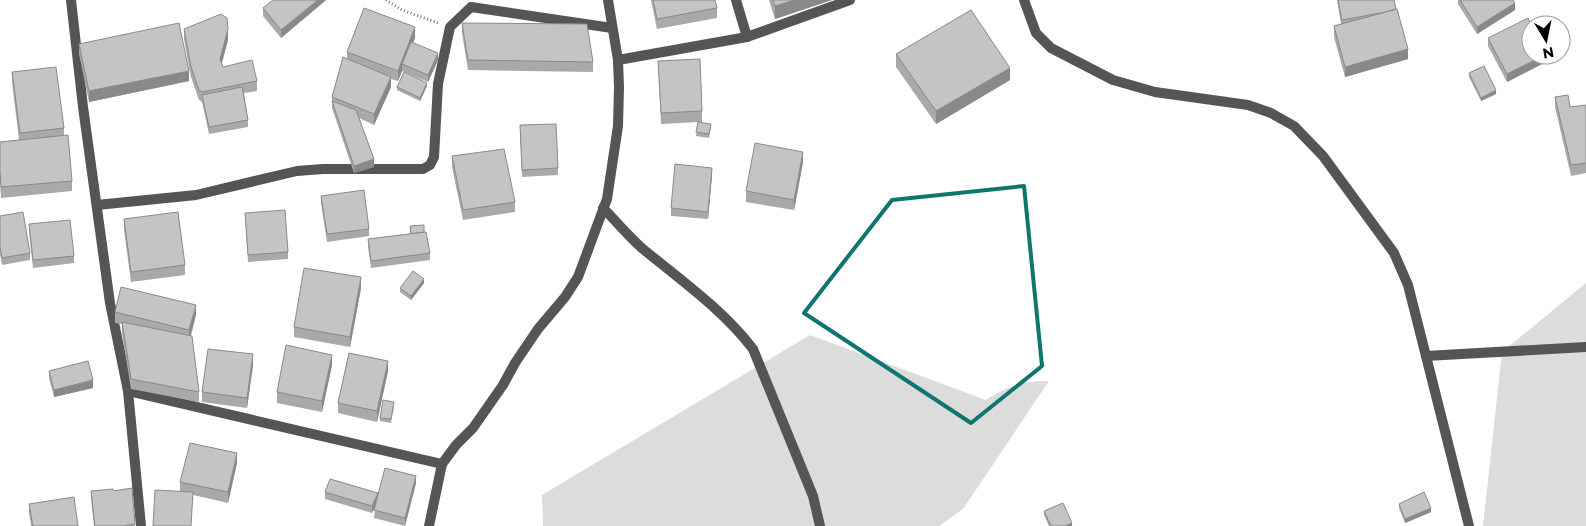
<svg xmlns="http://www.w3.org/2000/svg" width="1586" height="526" viewBox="0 0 1586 526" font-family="Montserrat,sans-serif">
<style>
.green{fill:#dcdcdc}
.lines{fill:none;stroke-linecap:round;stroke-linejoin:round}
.path{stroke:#777;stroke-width:3;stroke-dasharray:1 2.5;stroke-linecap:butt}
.service{stroke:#555;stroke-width:10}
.minor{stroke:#555;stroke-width:10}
.wall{fill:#a9a9a9}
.shaded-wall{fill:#898989}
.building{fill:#c4c4c4;stroke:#898989}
.marked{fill:none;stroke:#0f766e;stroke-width:4;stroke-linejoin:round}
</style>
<rect width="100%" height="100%" fill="#fff"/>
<g class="green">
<path d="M1586 283V526H1483L1502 352Z"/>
<path d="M810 335 986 400C1008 386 1021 381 1049 381L963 509 939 526H543L542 495Z"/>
</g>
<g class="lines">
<path class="path" d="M386 0 402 10 438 23"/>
<path class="service" d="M736 0 747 37"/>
<g class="minor">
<path d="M71 0 83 107 110 303 128 391 442 464 429 526"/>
<path d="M1024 0 1036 33 1051 48 1113 80 1155 92 1248 105 1271 113 1294 126 1323 156 1394 253 1408 285 1469 526"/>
<path d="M618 60 747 37 850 0"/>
<path d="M97 205 196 195 297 171 323 169H423L430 165 434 157 438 84 450 27 471 7 612 28"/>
<path d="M603 208C616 221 629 237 643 249 681 280 723 310 753 349L813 496 820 526"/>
<path d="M1426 356 1586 347"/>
<path d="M128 391 141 526"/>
<path d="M442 464 456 445 473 428 503 385 515 363 538 329 565 297 578 277 607 199 618 126 619 87 618 60 608 0"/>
</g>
</g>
<g class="wall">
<path d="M326 0 281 38 263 16V8Z"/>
<path d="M651 0H715L717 8V18L657 29Z"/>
<path d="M769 0H832L775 19Z"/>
<path d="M1337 0H1394L1408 59 1345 77 1334 37V26L1341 24Z"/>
<path d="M1458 0H1513L1515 10 1477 34 1458 4Z"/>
<path d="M462 23 593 62V72L468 70 462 33Z"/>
<path d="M184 29 228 40 222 63 223 67 257 81V91L244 93 248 120V127L209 134 202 102 199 100 191 77 184 39Z"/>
<path d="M415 38 413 43 438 60 428 82 402 71 398 81 391 79V87L374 125 359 118 374 167 354 173 332 108V97L347 58V52Z"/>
<path d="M1488 38 1546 55V62L1507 82 1488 46Z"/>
<path d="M79 44 189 81 89 102 79 54Z"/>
<path d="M896 54 1010 80 936 124 896 67Z"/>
<path d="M658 61 702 111V122H698L711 127 709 138 696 136 698 122 661 124Z"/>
<path d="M12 72 64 128V136L72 181V191L1 198 0 182V142L19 140 12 82Z"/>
<path d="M1469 73 1496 94 1481 101 1469 77Z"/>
<path d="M427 86 420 101 397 90V87Z"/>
<path d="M1555 97 1570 107 1586 105V173L1571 176 1555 107Z"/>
<path d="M520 133 558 168V175L522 177Z"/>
<path d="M452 156 515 202V212L463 220 452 167Z"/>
<path d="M803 162 794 210 746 202V191Z"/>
<path d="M712 175 708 219 671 216V208Z"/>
<path d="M321 196 369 229V236L327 242 321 203Z"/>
<path d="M245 213 288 252V259L248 262Z"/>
<path d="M0 216 30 253V260L2 265 0 254Z"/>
<path d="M124 219 185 265V275L131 282 124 230Z"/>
<path d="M29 224 74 256V263L33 268 29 232Z"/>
<path d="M410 226 424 232 430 253V260L371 268 368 246V239L410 234Z"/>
<path d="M424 283 411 300 400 292V288Z"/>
<path d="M361 288 350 347 294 337V327Z"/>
<path d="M115 312 196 315 191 336 199 392V402L131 389 122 333V324L115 323Z"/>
<path d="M253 365 247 408 202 402V392Z"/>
<path d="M332 365 322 412 277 403V392Z"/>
<path d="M49 371 93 388 54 397 49 378Z"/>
<path d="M388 371 377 422 338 413V403Z"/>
<path d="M394 406 391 423 380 421V418Z"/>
<path d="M237 463 228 503 193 495 180 491V482Z"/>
<path d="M416 483 405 526 374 518 375 508 372 513 325 499V492L378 493Z"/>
<path d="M132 488 135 526H94L91 498V491H114Z"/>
<path d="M29 504 78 526H31L29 512Z"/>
<path d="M1399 504 1431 512 1405 523 1399 508Z"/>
<path d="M1044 511 1072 526H1049L1044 515Z"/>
</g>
<g class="shaded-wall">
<path d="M318 0H326L281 38V30Z"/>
<path d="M794 0H832L775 19V6Z"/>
<path d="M1515 3V10L1477 34V27Z"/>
<path d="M415 27V38L404 65 402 64V71L398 81V71Z"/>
<path d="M228 29V40L220 69V59Z"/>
<path d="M1408 49V59L1345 77V67Z"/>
<path d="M438 53V60L428 82V75Z"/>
<path d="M1545 55H1546V62L1507 82V74Z"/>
<path d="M1010 68V80L936 124V111Z"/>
<path d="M189 71V81L89 102V91Z"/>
<path d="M391 77V87L374 125V114Z"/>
<path d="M427 83V86L420 101V98Z"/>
<path d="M1496 90V94L1481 101V98Z"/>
<path d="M803 152V162L794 210V200Z"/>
<path d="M374 159V167L354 173V166Z"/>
<path d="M712 168V175L708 219V212Z"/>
<path d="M361 277V288L350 347V337Z"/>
<path d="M424 279V283L411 300V296Z"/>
<path d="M196 305V315L189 340V330Z"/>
<path d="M253 354V365L247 408V398Z"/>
<path d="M332 355V365L322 412V401Z"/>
<path d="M388 361V371L377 422V411Z"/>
<path d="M93 380V388L54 397V390Z"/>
<path d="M237 453V463L228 503V492Z"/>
<path d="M416 476V483L405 526V518Z"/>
<path d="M378 493V500L372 513V506Z"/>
<path d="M1431 508V512L1405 523V519Z"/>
<path d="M1072 523V526H1065Z"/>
</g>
<g class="building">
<path d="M273 0H318L281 30 263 8Z"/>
<path d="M653 0H715L717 8 657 19Z"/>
<path d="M773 0H794L775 6Z"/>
<path d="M1338 0H1394L1396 9 1386 12 1342 20Z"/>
<path d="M1460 0H1513L1515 3 1477 27Z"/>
<path d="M364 8 415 27 398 71 347 52Z"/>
<path d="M1397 9 1408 49 1345 67 1334 26Z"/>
<path d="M971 10 1010 68 936 111 896 54Z"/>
<path d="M221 14 227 18 228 29 220 59 223 67 252 60 257 81 202 92 199 90 191 67 184 29Z"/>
<path d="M1528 18 1531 25V55H1545L1507 74 1488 38Z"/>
<path d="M179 23 189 71 89 91 79 44Z"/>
<path d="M462 23 587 24 593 62 468 60Z"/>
<path d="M411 42 438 53 428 75 402 64Z"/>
<path d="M343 57 391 77 374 114 332 97Z"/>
<path d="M700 59 702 111 661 113 658 61Z"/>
<path d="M1484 66 1496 90 1481 98 1469 73Z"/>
<path d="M56 67 64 128 20 133 12 72Z"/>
<path d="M404 72 427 83 420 98 397 87Z"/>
<path d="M242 87 248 120 209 127 202 95Z"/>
<path d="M1568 95 1570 107 1586 105V163L1571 165 1555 97Z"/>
<path d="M332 101 356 110 374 159 354 166Z"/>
<path d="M698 122 711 124 709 134 696 132Z"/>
<path d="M556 124 558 168 522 170 520 125Z"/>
<path d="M68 135 72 181 1 187 0 171V142Z"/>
<path d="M755 143 803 152 794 200 746 191Z"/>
<path d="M504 149 515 202 463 210 452 156Z"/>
<path d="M675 164 712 168 708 212 671 208Z"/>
<path d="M364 190 369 229 327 234 321 196Z"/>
<path d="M285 210 288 252 248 255 245 213Z"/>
<path d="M23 212 30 253 2 258 0 247V216Z"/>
<path d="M178 212 185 265 131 272 124 219Z"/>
<path d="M70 220 74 256 33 260 29 224Z"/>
<path d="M424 225V232L411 234 410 226Z"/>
<path d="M426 232 430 253 371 261 368 239Z"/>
<path d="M304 268 361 277 350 337 294 327Z"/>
<path d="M413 271 424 279 411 296 400 288Z"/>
<path d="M121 287 196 305 189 330 115 312Z"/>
<path d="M122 322 192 336 199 392 131 379Z"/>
<path d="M286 345 332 355 322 401 277 392Z"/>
<path d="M208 349 253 354 247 398 202 392Z"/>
<path d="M349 353 388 361 377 411 338 403Z"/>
<path d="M88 361 93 380 54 390 49 371Z"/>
<path d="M383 400 394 402 391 419 380 418Z"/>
<path d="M190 443 237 453 228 492 180 482Z"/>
<path d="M385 468 416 476 405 518 374 510Z"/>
<path d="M330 479 378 493 372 506 325 492Z"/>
<path d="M132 488 135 524 122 526H95L91 491 113 489 114 491Z"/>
<path d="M155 490 193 492 191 526H153Z"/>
<path d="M1424 492 1431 508 1405 519 1399 504Z"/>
<path d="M74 497 78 526H33L29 504Z"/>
<path d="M1063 503 1072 523 1065 526H1051L1044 511Z"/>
</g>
<path class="marked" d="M1024 186 1042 366 971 423 804 313 892 200Z"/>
<g transform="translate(1546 40) rotate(170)"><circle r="24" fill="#ffffff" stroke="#999999"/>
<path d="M0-4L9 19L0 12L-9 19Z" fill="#000000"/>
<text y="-8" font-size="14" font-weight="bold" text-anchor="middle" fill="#000000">N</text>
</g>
</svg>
